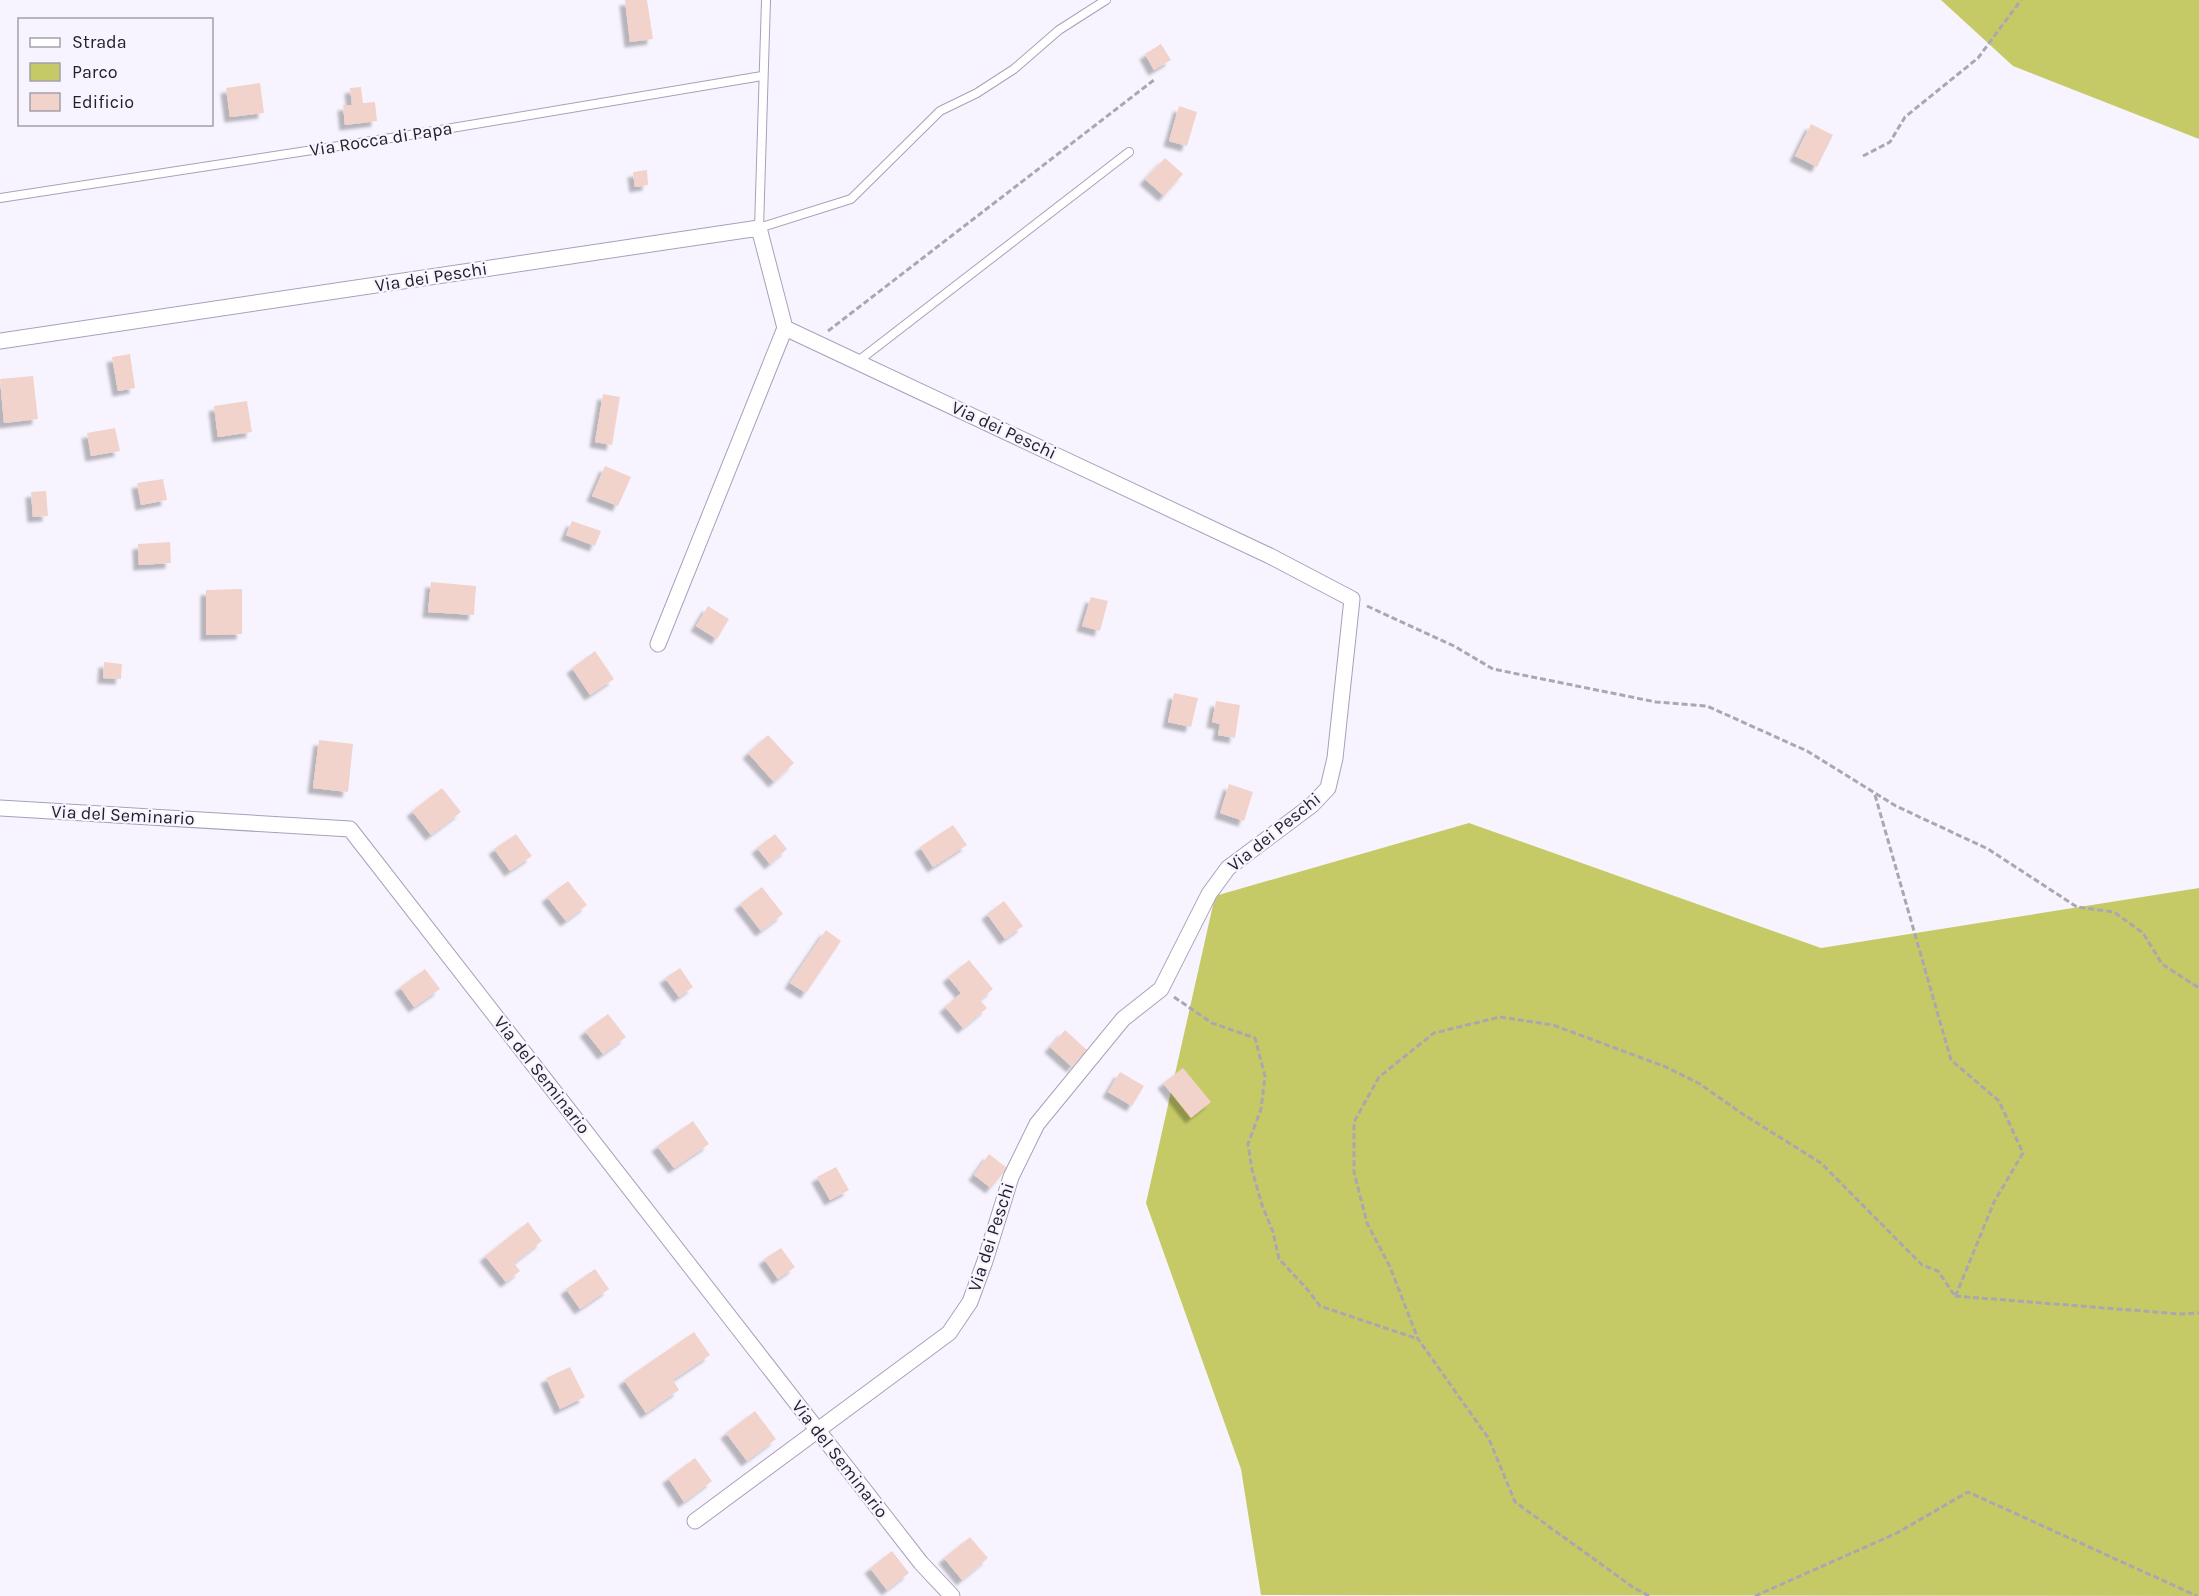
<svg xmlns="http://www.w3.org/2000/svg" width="2199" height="1596" viewBox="0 0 2199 1596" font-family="Karla,sans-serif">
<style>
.green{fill:#c5ca67}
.building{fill:#f1d3cc;filter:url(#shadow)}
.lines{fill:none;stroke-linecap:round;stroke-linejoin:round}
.lane-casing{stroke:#a9a0b8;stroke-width:10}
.street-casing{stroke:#a9a0b8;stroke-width:17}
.path{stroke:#aba7b1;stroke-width:3;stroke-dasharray:6 3;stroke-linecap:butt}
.lane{stroke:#fff;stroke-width:8}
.street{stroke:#fff;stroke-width:15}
.labels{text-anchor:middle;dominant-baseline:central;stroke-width:4.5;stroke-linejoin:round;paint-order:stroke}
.street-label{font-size:18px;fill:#24212a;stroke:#f8f4ff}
</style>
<defs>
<filter id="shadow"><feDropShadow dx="-5.5" dy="5.5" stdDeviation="1.5" flood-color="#0004"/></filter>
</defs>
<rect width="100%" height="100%" fill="#f8f4ff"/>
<g class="green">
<path d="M1941 0H2199V139L2013 66Z"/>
<path d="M1469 823 1821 948 2199 888V1596L1261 1595 1241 1469 1146 1203 1215 896Z"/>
</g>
<g class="building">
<path d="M625 0H647L653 39 630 42Z"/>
<path d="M1161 44 1171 60 1154 70 1145 54Z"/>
<path d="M260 83 264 113 230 117 226 88Z"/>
<path d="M361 87 363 103 375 102 377 121 345 125 343 105H352L350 88Z"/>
<path d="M1179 106 1197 112 1187 146 1169 141Z"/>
<path d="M1811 124 1833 135 1817 167 1795 156Z"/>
<path d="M1165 158 1183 174 1164 196 1145 179Z"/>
<path d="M647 170 648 185 635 187 633 172Z"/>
<path d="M130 354 135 388 118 391 112 357Z"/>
<path d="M33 376 38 419 4 423 0 379Z"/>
<path d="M603 394 620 397 612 445 595 442Z"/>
<path d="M247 401 252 432 218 437 214 406Z"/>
<path d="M115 428 120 451 91 456 87 433Z"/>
<path d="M605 466 631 477 618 506 592 496Z"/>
<path d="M163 479 167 500 141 505 137 483Z"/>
<path d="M46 491 48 516 33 517 31 492Z"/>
<path d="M572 521 601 531 595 546 566 535Z"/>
<path d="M170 542 171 563 139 565 138 544Z"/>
<path d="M431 582 476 586 474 615 428 612Z"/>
<path d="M242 589V634L206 635V590Z"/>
<path d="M1091 597 1108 601 1100 631 1082 626Z"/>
<path d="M708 606 729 619 717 639 696 626Z"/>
<path d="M595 651 614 679 590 695 572 668Z"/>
<path d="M104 662 122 664 121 679 103 678Z"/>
<path d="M1174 693 1198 698 1191 727 1168 722Z"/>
<path d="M1216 701 1240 705 1235 738 1218 735 1220 724 1212 722Z"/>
<path d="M768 735 794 763 774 782 748 753Z"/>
<path d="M319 740 353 744 348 792 313 788Z"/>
<path d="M1229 784 1253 792 1244 821 1220 813Z"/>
<path d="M442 788 461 812 431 835 412 811Z"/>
<path d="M953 825 967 845 933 867 920 847Z"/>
<path d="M516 834 532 856 510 871 494 849Z"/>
<path d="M775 834 787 849 770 864 757 848Z"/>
<path d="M568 881 587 905 566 921 547 897Z"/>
<path d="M762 887 783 914 761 931 740 904Z"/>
<path d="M1004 901 1023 926 1005 939 987 914Z"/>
<path d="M826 930 841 941 806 993 790 983Z"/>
<path d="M969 960 993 989 980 1000 987 1008 963 1028 945 1007 961 993 948 977Z"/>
<path d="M680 968 693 987 679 997 665 978Z"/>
<path d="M425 969 440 989 414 1007 400 987Z"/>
<path d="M608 1014 626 1037 603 1054 585 1031Z"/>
<path d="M1065 1030 1087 1050 1072 1067 1050 1047Z"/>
<path d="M1183 1068 1211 1102 1191 1118 1163 1083Z"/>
<path d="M1120 1072 1144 1086 1132 1106 1108 1092Z"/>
<path d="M693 1121 709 1144 674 1168 657 1146Z"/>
<path d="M989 1154 1007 1168 991 1188 974 1175Z"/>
<path d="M836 1167 849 1190 830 1200 817 1177Z"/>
<path d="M528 1222 542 1241 514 1263 520 1271 506 1282 485 1256Z"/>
<path d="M781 1248 795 1267 778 1279 764 1259Z"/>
<path d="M595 1269 609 1289 580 1309 566 1289Z"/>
<path d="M694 1332 710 1355 673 1380 679 1390 646 1413 624 1380Z"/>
<path d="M570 1367 585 1397 560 1409 546 1378Z"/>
<path d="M755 1411 776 1439 747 1461 726 1433Z"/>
<path d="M695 1458 712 1481 684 1502 668 1478Z"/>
<path d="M970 1537 988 1558 962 1580 944 1558Z"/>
<path d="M892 1551 909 1573 887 1590 870 1568Z"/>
</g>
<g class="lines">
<defs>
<g id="lane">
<path d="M766 0 759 228 851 199 940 111 977 93 1014 69 1059 30 1106 0"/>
<path d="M0 198 404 136 762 76"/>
<path d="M857 362 1129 152"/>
</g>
<g id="street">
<path d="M0 341 759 228 785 328 1270 556 1352 599 1335 758 1328 788 1312 805 1228 868 1209 894 1161 989 1123 1019 1037 1124 1011 1177 985 1261 970 1302 949 1333 695 1521"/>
<path d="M658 644 785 328"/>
<path d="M0 808 350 829 921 1563 952 1596"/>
</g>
</defs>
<use href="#lane" class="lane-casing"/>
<use href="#street" class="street-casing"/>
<g class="path">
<path d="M1863 156 1890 142 1905 117 1978 58 2021 0"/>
<path d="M828 331 1154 80"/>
<path d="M1367 606 1454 646 1493 669 1656 702 1707 706 1807 751 1896 806 1988 849 2077 907 2114 912 2143 933 2162 964 2199 988"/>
<path d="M1875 795 1951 1060 1999 1101 2023 1153 1994 1202 1956 1295"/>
<path d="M1174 997 1212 1023 1255 1038 1265 1076 1261 1109 1248 1144 1252 1170 1262 1205 1273 1232 1279 1259 1307 1289 1320 1306 1418 1339"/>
<path d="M1955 1296 2180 1314 2199 1313"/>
<path d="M1649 1596 1634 1588 1515 1502 1489 1439 1418 1339 1390 1267 1367 1223 1354 1172V1122L1379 1077 1434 1033 1500 1017 1553 1025 1666 1067 1700 1084 1741 1113 1821 1163 1922 1265 1938 1271 1955 1296"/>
<path d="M1755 1596 1897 1533 1968 1492 2197 1596"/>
</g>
<use href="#lane" class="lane"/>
<use href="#street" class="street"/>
</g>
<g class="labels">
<g class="street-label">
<text transform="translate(381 139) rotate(-9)">Via Rocca di Papa</text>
<text transform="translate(431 277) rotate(-9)">Via dei Peschi</text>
<text transform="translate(1004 430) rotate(25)">Via dei Peschi</text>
<text transform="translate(123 815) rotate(3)">Via del Seminario</text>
<text transform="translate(1274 832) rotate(-39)">Via dei Peschi</text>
<text transform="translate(542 1075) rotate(52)">Via del Seminario</text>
<text transform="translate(991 1237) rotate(-72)">Via dei Peschi</text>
<text transform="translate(840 1459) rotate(52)">Via del Seminario</text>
</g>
</g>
<rect x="18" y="18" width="195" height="108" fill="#f8f4ff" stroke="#a3a0aa" stroke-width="1.5"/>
<rect x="30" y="38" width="30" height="9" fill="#ffffff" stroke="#a3a0aa" stroke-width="1.5"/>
<text x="72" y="48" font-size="18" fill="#24212a">Strada</text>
<rect x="30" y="63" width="30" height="18" fill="#c5ca67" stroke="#a3a0aa" stroke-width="1.5"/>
<text x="72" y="78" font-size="18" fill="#24212a">Parco</text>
<rect x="30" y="93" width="30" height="18" fill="#f1d3cc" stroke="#a3a0aa" stroke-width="1.5"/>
<text x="72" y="108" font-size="18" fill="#24212a">Edificio</text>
</svg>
